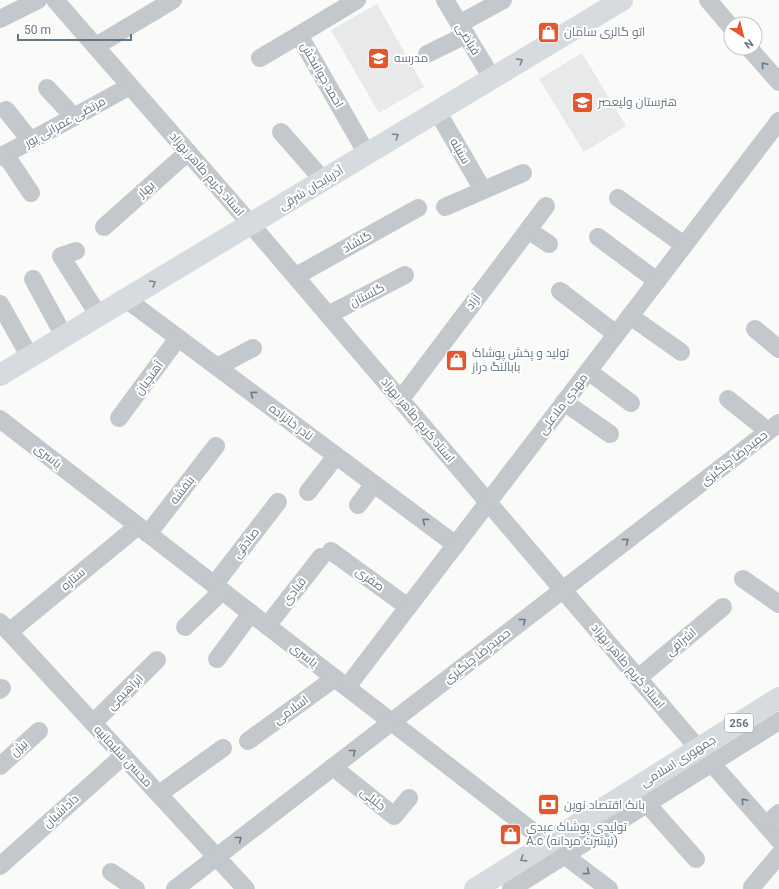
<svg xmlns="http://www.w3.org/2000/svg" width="779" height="889" viewBox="0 0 779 889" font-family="Roboto,Cairo,sans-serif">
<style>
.built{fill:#e8e9e9}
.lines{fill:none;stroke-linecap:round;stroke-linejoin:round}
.minor{stroke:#c3c8cc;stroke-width:18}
.major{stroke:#d6dbdf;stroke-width:22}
.oneway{stroke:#768591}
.oneway2{stroke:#6a7a87}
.labels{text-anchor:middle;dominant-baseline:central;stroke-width:4;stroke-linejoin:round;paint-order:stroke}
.shield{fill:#fff;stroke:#939fa8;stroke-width:1}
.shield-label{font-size:11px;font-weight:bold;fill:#657683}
.poi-label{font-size:12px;fill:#657683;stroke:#fff;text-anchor:start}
.street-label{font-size:12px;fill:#657683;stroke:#fff}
</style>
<rect width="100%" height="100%" fill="#fafaf8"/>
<g class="built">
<path d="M377 4 424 87 379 113 331 30Z"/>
<path d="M582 53 626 126 584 152 539 79Z"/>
</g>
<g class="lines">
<g class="minor">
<path d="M55 0 242 214 685 733 779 840"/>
<path d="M357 0 299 35 367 154"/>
<path d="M445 0 492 78"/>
<path d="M708 0 731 27"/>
<path d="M0 19 38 0"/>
<path d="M459 24 503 0"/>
<path d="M96 46 173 0"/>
<path d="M749 48 779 82"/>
<path d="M427 54 466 35"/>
<path d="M260 58 299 35"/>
<path d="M47 88 74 117"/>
<path d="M6 110 31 141"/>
<path d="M437 111 483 190"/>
<path d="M281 132 323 180"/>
<path d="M5 154 31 193"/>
<path d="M0 157 74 117 130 86"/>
<path d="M618 198 684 245"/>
<path d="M445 207 523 173"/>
<path d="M104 227 188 152"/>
<path d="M528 230 549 244"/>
<path d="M598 237 657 281"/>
<path d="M76 251 61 256 99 316"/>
<path d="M296 276 418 208"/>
<path d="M33 279 64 336"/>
<path d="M560 291 616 334"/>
<path d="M126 299 456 545"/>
<path d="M0 304 30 357"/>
<path d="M328 315 405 275"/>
<path d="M630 316 681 352"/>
<path d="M755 329 779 349"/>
<path d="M217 367 253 348"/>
<path d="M588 371 631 403"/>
<path d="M401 399 546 206"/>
<path d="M728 399 768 431"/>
<path d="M564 402 610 434"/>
<path d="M119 418 178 338"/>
<path d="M0 419 548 843 609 889"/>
<path d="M308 492 336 456"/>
<path d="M358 505 374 484"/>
<path d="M148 534 216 446"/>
<path d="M331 551 408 607"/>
<path d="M743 579 779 604"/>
<path d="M214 585 278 502"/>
<path d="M0 622 246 889"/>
<path d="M267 626 321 557"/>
<path d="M185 627 222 591"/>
<path d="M9 632 138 526"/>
<path d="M217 659 251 613"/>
<path d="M638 678 723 607"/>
<path d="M347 687 779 121"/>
<path d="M0 690 2 688"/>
<path d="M93 723 157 660"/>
<path d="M248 741 335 678"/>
<path d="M0 766 39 731"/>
<path d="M333 767 394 816 409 798"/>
<path d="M159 794 223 748"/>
<path d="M647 804 696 859"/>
<path d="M766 825 779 813"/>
<path d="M0 866 123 756"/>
<path d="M111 872 136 889"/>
<path d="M752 887 779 855"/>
<path d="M175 889 779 423"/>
<path d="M511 889 779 721"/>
</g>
<g class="major">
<path d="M0 375 622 0"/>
<path d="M475 889 779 698"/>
</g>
</g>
<defs><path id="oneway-chevron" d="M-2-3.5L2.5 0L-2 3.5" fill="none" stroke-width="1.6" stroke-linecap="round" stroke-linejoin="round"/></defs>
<g class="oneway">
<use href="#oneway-chevron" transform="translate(520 61) rotate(-31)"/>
<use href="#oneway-chevron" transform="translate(396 136) rotate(-31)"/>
<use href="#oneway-chevron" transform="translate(153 283) rotate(-31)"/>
<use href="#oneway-chevron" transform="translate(523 859) rotate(148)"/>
</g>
<g class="oneway2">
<use href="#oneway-chevron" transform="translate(764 65) rotate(-131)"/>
<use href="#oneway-chevron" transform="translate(253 394) rotate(-143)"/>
<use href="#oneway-chevron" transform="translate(425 521) rotate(-143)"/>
<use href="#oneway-chevron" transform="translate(626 541) rotate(-38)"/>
<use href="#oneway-chevron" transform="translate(523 621) rotate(-38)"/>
<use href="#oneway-chevron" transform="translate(353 752) rotate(-38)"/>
<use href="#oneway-chevron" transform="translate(744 801) rotate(-131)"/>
<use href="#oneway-chevron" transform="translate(239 839) rotate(-38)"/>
<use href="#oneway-chevron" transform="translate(587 872) rotate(37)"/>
</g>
<defs>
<symbol id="shop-square" viewBox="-11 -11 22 22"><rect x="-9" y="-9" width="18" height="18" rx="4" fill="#e4572e" stroke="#fff"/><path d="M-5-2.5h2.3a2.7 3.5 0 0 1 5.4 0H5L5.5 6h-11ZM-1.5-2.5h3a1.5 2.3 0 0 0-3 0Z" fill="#fff"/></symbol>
<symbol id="school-square" viewBox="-11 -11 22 22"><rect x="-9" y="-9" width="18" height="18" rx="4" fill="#e4572e" stroke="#fff"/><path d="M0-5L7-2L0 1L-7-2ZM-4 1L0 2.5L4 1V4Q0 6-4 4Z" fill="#fff"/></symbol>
<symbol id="bank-square" viewBox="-11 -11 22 22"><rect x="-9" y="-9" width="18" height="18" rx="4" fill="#e4572e" stroke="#fff"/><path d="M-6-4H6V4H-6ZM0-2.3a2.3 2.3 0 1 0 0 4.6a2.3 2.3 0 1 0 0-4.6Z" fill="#fff"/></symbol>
</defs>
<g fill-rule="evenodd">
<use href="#shop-square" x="536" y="20" width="25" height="25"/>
<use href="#school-square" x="366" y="46" width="25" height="25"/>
<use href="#school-square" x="570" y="90" width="25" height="25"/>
<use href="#shop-square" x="444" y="348" width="25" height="25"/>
<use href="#bank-square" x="536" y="792" width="25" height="25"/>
<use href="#shop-square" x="498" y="822" width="25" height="25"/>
</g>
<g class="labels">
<rect class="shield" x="725" y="714" width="28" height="18" rx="3"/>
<g class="shield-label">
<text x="739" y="723">256</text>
</g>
<g class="poi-label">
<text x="564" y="32">اتو گالری سامان</text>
<text x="394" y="58">مدرسه</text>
<text x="598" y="102">هنرستان ولیعصر</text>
<text x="472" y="353">تولید و پخش پوشاک<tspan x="472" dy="14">بابالنگ دراز</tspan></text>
<text x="564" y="805">بانک اقتصاد نوین</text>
<text x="526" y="827">تولیدی پوشاک عبدی<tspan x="526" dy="14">A.c (تیشرت مردانه)</tspan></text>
</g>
<g class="street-label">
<text transform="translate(468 39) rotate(59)">فیاضی</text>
<text transform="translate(322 75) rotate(60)">احمد جوانبخش</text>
<text transform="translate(65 122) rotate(-29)">مرتضی عمرانی پور</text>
<text transform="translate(460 151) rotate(60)">سنبله</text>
<text transform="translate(207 174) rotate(49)">استاد کریم طاهر بهزاد</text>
<text transform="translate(311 188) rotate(-31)">آذربایجان شرقی</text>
<text transform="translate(146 189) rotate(-42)">بهار</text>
<text transform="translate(357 242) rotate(-29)">گلشاد</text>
<text transform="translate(367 295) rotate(-27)">گلستان</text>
<text transform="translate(473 302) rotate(-53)">آزاد</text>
<text transform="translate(149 378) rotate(-53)">آهنچیان</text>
<text transform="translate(563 404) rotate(-53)">مهدی ملاعلی</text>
<text transform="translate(418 420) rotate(50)">استاد کریم طاهر بهزاد</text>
<text transform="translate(291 422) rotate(37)">نادر خانزاده</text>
<text transform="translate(48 456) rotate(38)">یاسری</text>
<text transform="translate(734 458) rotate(-38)">حمیدرضا چنگیزی</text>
<text transform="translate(182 490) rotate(-52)">بنفشه</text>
<text transform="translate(246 543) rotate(-52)">صادقی</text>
<text transform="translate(73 579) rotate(-39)">ستاره</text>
<text transform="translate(370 579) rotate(36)">صفری</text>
<text transform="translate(294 591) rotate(-52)">قبادی</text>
<text transform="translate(681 642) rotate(-40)">اشرافی</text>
<text transform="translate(304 655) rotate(38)">یاسری</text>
<text transform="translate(477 656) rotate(-38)">حمیدرضا چنگیزی</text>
<text transform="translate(628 666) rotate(50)">استاد کریم طاهر بهزاد</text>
<text transform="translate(125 692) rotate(-45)">ابراهیمی</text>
<text transform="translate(291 710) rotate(-36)">اسلامی</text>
<text transform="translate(19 748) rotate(-42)">بیژن</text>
<text transform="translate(123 756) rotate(47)">محسن سلیمانیه</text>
<text transform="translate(678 761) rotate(-32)">جمهوری اسلامی</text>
<text transform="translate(373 799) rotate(39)">جلیلی</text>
<text transform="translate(61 811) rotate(-42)">داداشیان</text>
</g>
</g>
<g transform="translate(743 36) rotate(144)"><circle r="19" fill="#ffffff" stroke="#c1c8cd"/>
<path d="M0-3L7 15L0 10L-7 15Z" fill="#e4572e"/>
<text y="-6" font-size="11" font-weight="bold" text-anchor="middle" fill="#657683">N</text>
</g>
<path d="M18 34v6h113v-6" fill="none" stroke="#657683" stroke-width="2"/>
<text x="24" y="34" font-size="12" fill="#657683" stroke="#ffffff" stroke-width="3" paint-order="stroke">50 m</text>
</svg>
